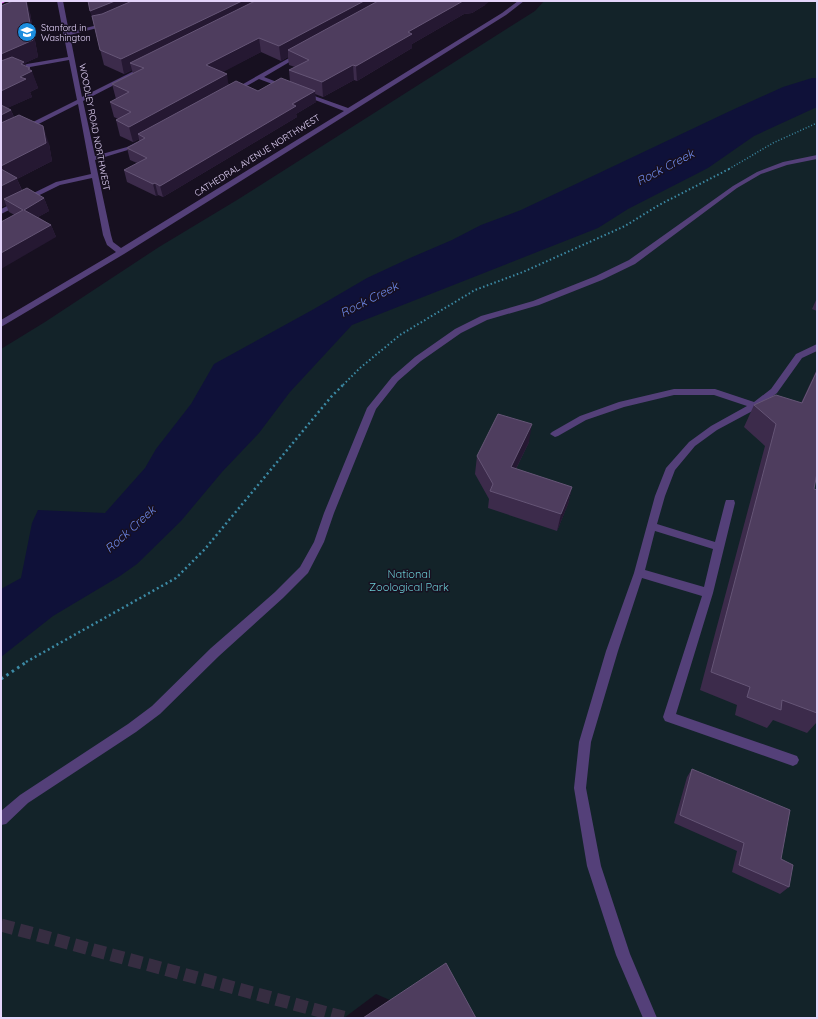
<svg xmlns="http://www.w3.org/2000/svg" width="818" height="1019" viewBox="0 0 818 1019" font-family="Quicksand,sans-serif">
<style>
.green{fill:#132329}
.water{fill:#0f1139}
.lines{fill:none;stroke-linecap:round;stroke-linejoin:round}
.major-tunnel{stroke:#362d41;stroke-width:13;stroke-dasharray:13 6;stroke-linecap:butt}
.path-far3{stroke:#3c8aa5;stroke-width:1.5;stroke-dasharray:1 2;stroke-linecap:butt}
.path-far2{stroke:#3c8aa5;stroke-width:2;stroke-dasharray:1.5 2.5;stroke-linecap:butt}
.path-far1{stroke:#3c8aa5;stroke-width:2.5;stroke-dasharray:2 3;stroke-linecap:butt}
.path{stroke:#3c8aa5;stroke-width:3;stroke-dasharray:2.5 4;stroke-linecap:butt}
.minor{fill:#544079;fill-rule:evenodd}
.major{fill:#e568ed;fill-rule:evenodd}
.wall{fill:#3c2b4b;fill-rule:evenodd}
.shaded-wall{fill:#251832}
.building{fill:#4e3d5e;stroke:#655576}
.labels{text-anchor:middle;dominant-baseline:central;stroke-width:3;stroke-linejoin:round;paint-order:stroke}
.far-poi-label{font-size:9px;fill:#e4d4fa;stroke:#171020;text-anchor:start}
.far-street-label{font-size:9px;fill:#e4d4fa;stroke:#171020}
.park-label{font-size:11px;fill:#69cad1;stroke:#171020}
.water-label{font-size:12px;font-style:italic;fill:#6e8aed;stroke:#171020}
</style>
<rect width="100%" height="100%" fill="#171020"/>
<path class="green" d="M544 1H817V1018H431L376 994 344 1018H1V349L45 322 159 247 237 200 535 11Z"/>
<path class="water" d="M812 78H817V107L754 136 708 168 628 209 598 228 352 325 290 392 259 433 222 472 181 521 137 564 120 576 53 616 1 657V589L21 578 32 523 38 510 105 513 145 468 156 449 191 404 214 364 314 309 367 278 410 258 452 240 481 225 521 210 730 111 783 87Z"/>
<g class="lines">
<path class="major-tunnel" d="M1 925 346 1018"/>
<path class="path-far3" d="M729 169 773 143 817 123"/>
<path class="path-far2" d="M343 385 360 368 400 335 475 290 523 272 625 226 659 205 731 168"/>
<path class="path-far1" d="M26 662 176 578 205 549 331 397 344 384"/>
<path class="path" d="M1 679 28 661"/>
<g class="minor">
<path d="M57 1H63L69 32 106 23 109 25 70 35 82 97 142 67 147 68 83 101 95 156 127 147 137 142 142 143 131 149 95 160 111 235 113 242 121 248 344 111 302 95V93H306L348 108 502 13 518 1H524L506 15 124 254 1 327V320L116 252 107 245 103 235 92 178 60 185 1 214V209L56 182 91 174 78 104 1 143V138L77 100 69 60 30 67 1 79V75L27 64 68 57Z"/>
<path d="M298 53 303 54 264 77 287 86V88H283L259 79 234 93 229 92Z"/>
<path d="M817 155V159L787 165 761 174 737 188 635 264 602 280 539 305 487 320 461 333 421 361 398 381 376 409 334 513 324 542 308 573 283 598 219 656 160 714 136 732 28 803 6 824 1 825V811L20 795 128 724 152 706 211 648 275 592 300 567 314 542 324 513 367 408 392 377 415 357 455 329 481 316 533 301 596 276 629 260 733 186 757 172 783 162Z"/>
<path d="M817 344V351L802 358 777 393 758 408 717 430 695 446 675 470 665 496 657 524 715 542 725 503 726 500H734L735 503 713 593 676 714 797 756 799 760 797 764 793 766 665 721 663 717 702 596 642 578 618 651 591 742 586 788 601 866 630 954 657 1018H643L616 955 587 866 574 788 579 742 606 651 634 573 655 496 666 468 689 442 711 426 747 406 714 395H674L624 407 586 420 558 436 555 437 550 434 552 432 580 416 619 402 674 389H715L754 402 771 389 796 354ZM655 531 713 549 704 587 645 570Z"/>
</g>
<path class="major" d="M1 1H7L1 4Z"/>
</g>
<g class="wall">
<path d="M88 1 485 5 472 13 464 14 412 44V48L357 81 354 80 323 97 315 94 316 102 296 114 297 117 163 197 158 195 156 196 127 182 124 170 137 163 130 160 127 148 139 141V139L133 142 120 136 116 120 118 119 114 117 110 102 116 99 112 84 133 74 132 70 124 74 104 65ZM261 52 281 61 288 57 289 65 295 67 289 70 290 82 258 91 229 85 222 72Z"/>
<path d="M1 6 30 13 38 57 25 63 26 66 31 70 38 88 30 92 32 97 7 108 11 110 14 117 49 144 52 161 17 179 22 190 44 198 49 211 38 217 51 225 56 237 9 212 6 205 1 207Z"/>
<path d="M817 298V311L812 309Z"/>
<path d="M817 369V473L814 489 817 490V722L807 733 773 720 767 728 735 715 737 705 700 690 765 446 744 427 754 405 801 403Z"/>
<path d="M529 442 516 469 572 487 568 504 557 531 488 508 489 499 475 474 477 456Z"/>
<path d="M692 769 781 859 789 887 780 894 732 872 737 851 674 823 687 777Z"/>
</g>
<g class="shaded-wall">
<path d="M26 1H27L30 13 38 57 25 63 28 73V69L30 68 31 71H32L38 88 30 92 32 97 1 111V54Z"/>
<path d="M115 1H152L94 25 90 11Z"/>
<path d="M242 1H273L130 63 132 70 124 74 121 59Z"/>
<path d="M364 1H390L288 50V57L281 61 279 46Z"/>
<path d="M463 1H490L485 5 472 13 464 14 412 44V48L357 81 356 66 408 32Z"/>
<path d="M259 38 261 52 208 80 206 65Z"/>
<path d="M353 65 354 80 323 97 322 82Z"/>
<path d="M227 74 229 89 138 134 139 139 133 142 129 127Z"/>
<path d="M315 91 316 102 296 114 297 117 163 197 160 186Z"/>
<path d="M11 110 18 128 1 136V115Z"/>
<path d="M43 126 49 144 52 161 17 179 24 196 4 199 6 205 1 207V166Z"/>
<path d="M155 183 158 195 156 196 153 184Z"/>
<path d="M44 198 49 211 29 222 24 210Z"/>
<path d="M51 225 56 237 1 269V253Z"/>
<path d="M532 424 529 442 508 485 511 467Z"/>
<path d="M572 487 568 504 557 531 561 514Z"/>
</g>
<g class="building">
<path d="M13 1H26L33 40 1 54V6Z"/>
<path d="M88 1H115L90 11Z"/>
<path d="M132 1H242L121 59 100 50 92 16 102 14Z"/>
<path d="M255 1H364L279 46 259 38 206 65 227 74 129 127 116 120 131 112 110 102 129 92 112 84 144 68 130 63Z"/>
<path d="M378 1H463L408 32 412 34 356 66 353 65 322 82 289 70 309 60 288 50Z"/>
<path d="M12 57 24 62 21 64 30 68 28 69 32 71 20 77 26 79 1 91V61Z"/>
<path d="M281 78 315 91 292 104 296 106 160 186 155 183 153 184 124 170 147 158 127 148 145 138 138 134 236 81 258 91Z"/>
<path d="M1 105 11 110 1 115Z"/>
<path d="M19 115 43 126 46 143 1 166V123Z"/>
<path d="M1 169 17 178 1 186Z"/>
<path d="M27 188 44 198 24 210 51 225 1 253V222L23 210 4 199Z"/>
<path d="M817 371V473L814 489 817 490V713L782 700 781 710 747 697 750 687 711 672 776 424 754 405 776 395 802 403Z"/>
<path d="M498 414 532 424 511 467 572 487 561 514 490 491 493 484 477 456Z"/>
<path d="M692 769 790 810 781 859 793 865 789 887 739 865 744 843 680 815Z"/>
<path d="M446 963 476 1018H363Z"/>
</g>
<defs>
<symbol id="university-disc" viewBox="-11 -11 22 22"><circle r="9.5" fill="#1b8dde" stroke="#171020"/><path d="M0-5L7-2L0 1L-7-2ZM-4 1L0 2.5L4 1V4Q0 6-4 4Z" fill="#fff"/></symbol>
</defs>
<g fill-rule="evenodd">
<use href="#university-disc" x="16" y="21" width="22" height="22"/>
</g>
<g class="labels">
<g class="far-poi-label">
<text x="41" y="27">Stanford in<tspan x="41" dy="10">Washington</tspan></text>
</g>
<g class="far-street-label">
<text transform="translate(95 127) rotate(79)">WOODLEY ROAD NORTHWEST</text>
<text transform="translate(257 155) rotate(-32)">CATHEDRAL AVENUE NORTHWEST</text>
</g>
<g class="park-label">
<text x="409" y="574">National<tspan x="409" dy="13">Zoological Park</tspan></text>
</g>
<g class="water-label">
<text transform="translate(665 167) rotate(-28)">Rock Creek</text>
<text transform="translate(369 299) rotate(-27)">Rock Creek</text>
<text transform="translate(130 529) rotate(-42)">Rock Creek</text>
</g>
</g>
<rect width="818" height="1019" fill="none" stroke="#e4d4fa" stroke-width="4"/>
</svg>
